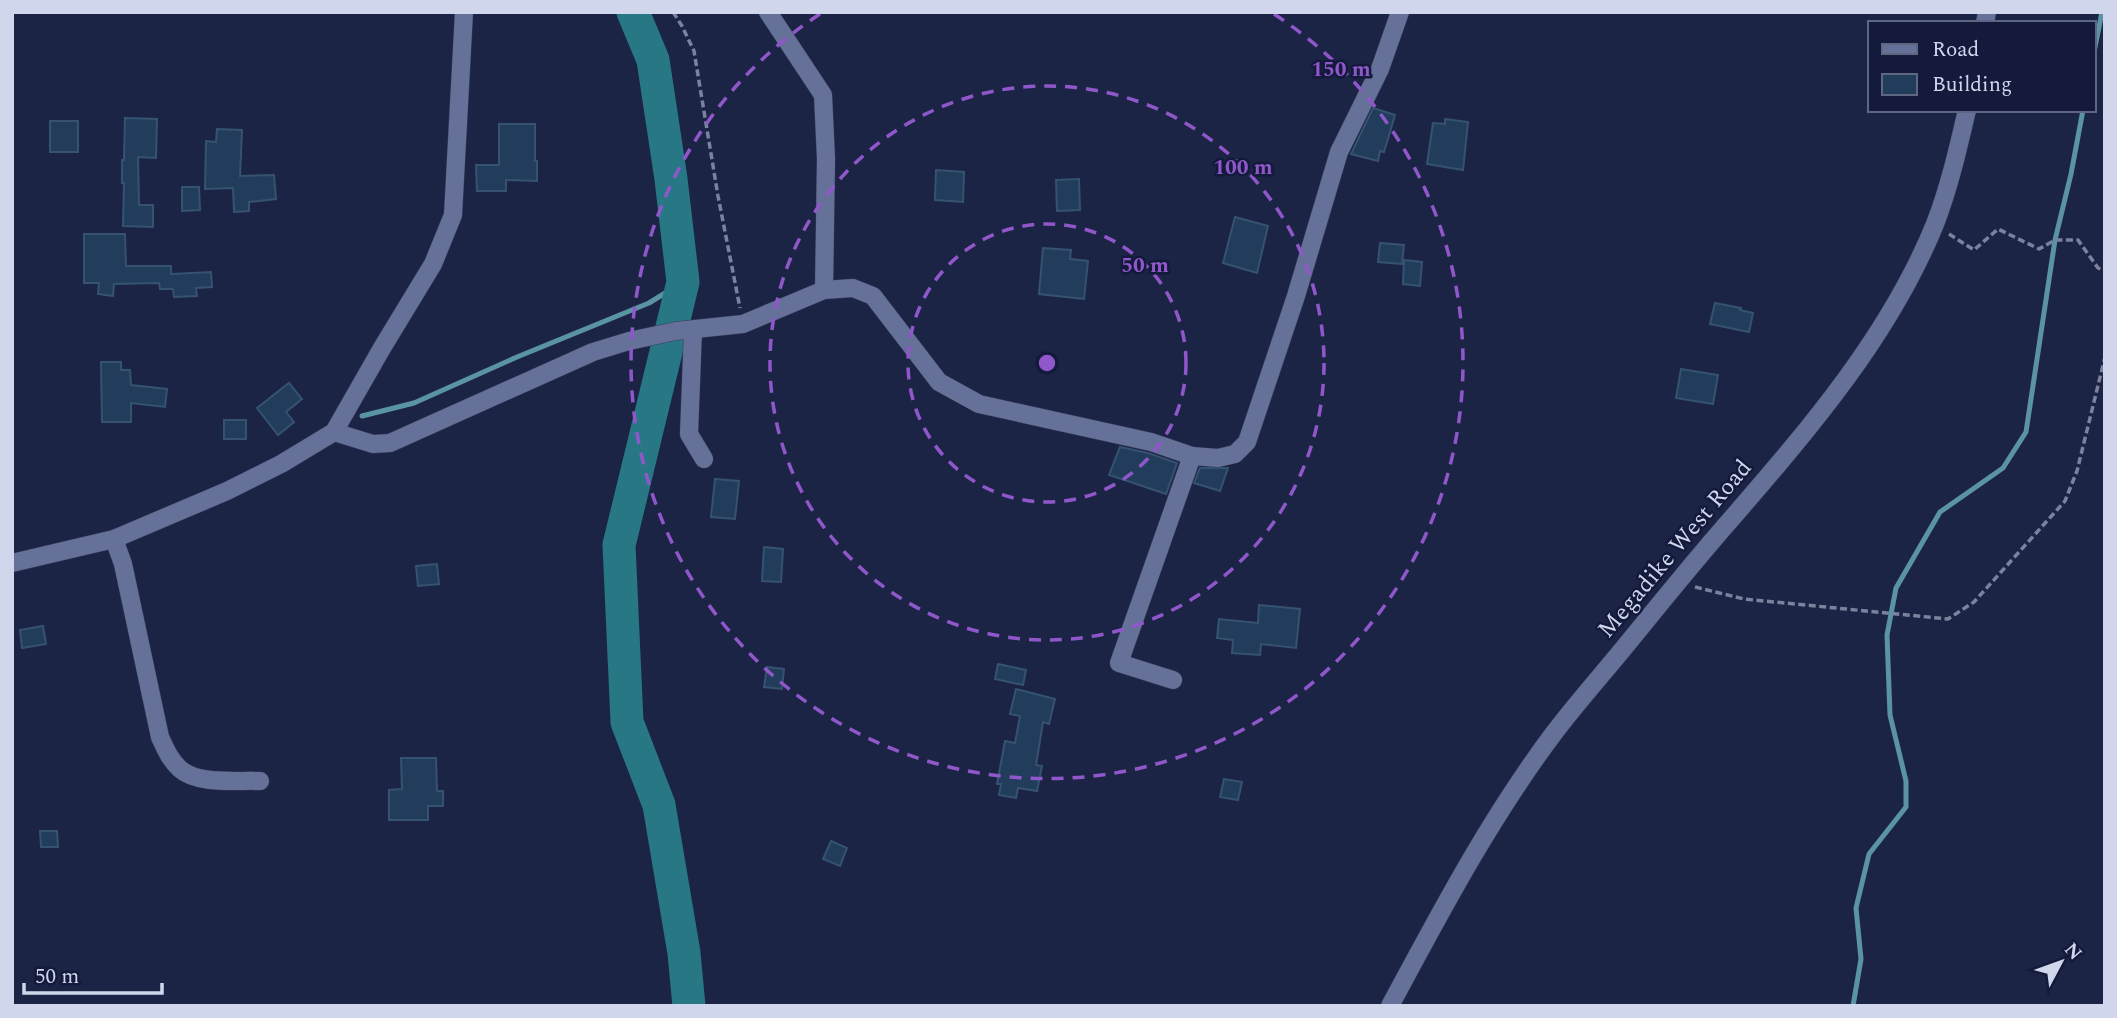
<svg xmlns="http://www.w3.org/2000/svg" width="2117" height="1018" viewBox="0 0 2117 1018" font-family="Spectral,serif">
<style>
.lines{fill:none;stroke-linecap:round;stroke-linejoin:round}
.stream{stroke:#5a94a4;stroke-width:5}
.river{stroke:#277785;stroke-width:33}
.building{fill:#213d5b;stroke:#355271;stroke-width:2}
.minor-casing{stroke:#373d5a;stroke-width:19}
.path{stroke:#7a829d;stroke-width:3.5;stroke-dasharray:7 3.5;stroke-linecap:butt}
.minor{stroke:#657198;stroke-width:18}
.ring{fill:none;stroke:#9057ca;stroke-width:3.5;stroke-dasharray:12 9}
.labels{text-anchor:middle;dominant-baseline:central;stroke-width:5;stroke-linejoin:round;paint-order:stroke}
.street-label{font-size:24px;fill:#d0d7ed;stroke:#131a3b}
.centre{fill:#9057ca;stroke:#131a3b;stroke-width:3.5}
.ring-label{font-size:21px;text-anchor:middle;font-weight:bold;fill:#9057ca;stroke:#131a3b;stroke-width:5;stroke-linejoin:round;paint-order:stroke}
</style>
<rect width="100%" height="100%" fill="#1c2446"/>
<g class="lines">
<g class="stream">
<path d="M2094 52 2102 12"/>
<path d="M362 416 414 403 517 357 649 303 683 282"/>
<path d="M1853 1006 1861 959 1856 908 1869 854 1906 807V781L1890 715 1887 635 1896 588 1940 512 2003 468 2026 432 2055 240 2071 174 2083 110"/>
</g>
<path class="river" d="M633 12 653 60 671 179 683 282 619 545 627 722 659 805 684 953 689 1006"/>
</g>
<g class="building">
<path d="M1373 108 1395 115 1384 152 1380 151 1378 161 1351 154Z"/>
<path d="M125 118 157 119 156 158 138 157 139 205H153V227L123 226 124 183H122V160H124Z"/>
<path d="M1445 119 1468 122 1463 170 1427 164 1433 123 1445 124Z"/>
<rect x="50" y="121" width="28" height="31"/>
<path d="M499 124H535V161H537V181L506 180V191H477L476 165H499Z"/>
<path d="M217 129 242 130 240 176 274 175 276 199 249 202V211L234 212 233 188 205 189 206 141 216 142Z"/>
<path d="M936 170 964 172 963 202 935 200Z"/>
<path d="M1079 179 1080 210 1057 211 1056 180Z"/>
<path d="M182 187H199L200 210 182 211Z"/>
<path d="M1235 217 1268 226 1257 273 1223 263Z"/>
<path d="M84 234H125L126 266H171V274L211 272 212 287 196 288 197 296 174 297 173 289H160L159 283 114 284 113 296 98 294 99 283H84Z"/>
<path d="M1380 243 1404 245 1402 264 1378 262Z"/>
<path d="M1043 248 1071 250 1070 259 1088 261 1084 299 1039 294Z"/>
<path d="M1404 260 1422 262 1420 286 1403 284Z"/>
<path d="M1715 303 1741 308 1740 310 1753 313 1749 332 1710 324Z"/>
<path d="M101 362H121V370H130L131 385 167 389 165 407 131 403V422H102Z"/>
<path d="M1681 369 1718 375 1713 404 1676 398Z"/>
<path d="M289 383 302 399 286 412 294 422 278 435 257 408Z"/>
<rect x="224" y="420" width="22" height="19"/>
<path d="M1120 447 1148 453 1177 463 1166 494 1109 475Z"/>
<path d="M1200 468H1228L1220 491 1194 483Z"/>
<path d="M715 479 739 481 735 519 711 517Z"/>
<path d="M764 547 783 549 781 582 762 581Z"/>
<path d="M437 564 439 584 418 586 416 566Z"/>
<path d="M1259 605 1300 609 1296 648 1261 644 1260 655 1232 653 1233 640 1217 638 1219 619 1258 623Z"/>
<path d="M43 626 46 644 22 648 20 630Z"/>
<path d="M998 664 1026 670 1023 685 995 679Z"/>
<path d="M767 667 784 669 782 689 764 687Z"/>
<path d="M1016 689 1055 699 1049 724 1043 722 1036 765 1042 766 1037 791 1018 788 1016 798 999 795 1001 784H997L1005 741 1015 743 1020 716 1010 714Z"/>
<path d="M401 758H436L437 791H443V806H428V820H389V790L402 789Z"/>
<path d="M1224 779 1242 782 1238 800 1220 797Z"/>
<path d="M40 831H57L58 847H41Z"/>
<path d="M831 841 847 848 840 866 823 859Z"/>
</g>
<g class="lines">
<defs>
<g id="minor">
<path d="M768 12 823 95 826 159 824 290"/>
<path d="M1985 23 1987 12"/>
<path d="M693 330 689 434 704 459"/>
<path d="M334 432 373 444 390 443 593 352 629 341 676 331 743 324 824 290 853 288 873 296 939 382 979 404 1151 442 1192 456 1218 458 1235 454 1247 442 1296 296 1339 152 1380 69 1400 12"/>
<path d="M114 539 123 564 160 737C165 748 170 760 180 769 198 785 237 780 260 781"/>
<path d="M12 563 114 539 227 491 281 464 334 432 382 348 433 264 453 215 464 12"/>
<path d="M1173 680 1119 663 1192 456"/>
<path d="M1390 1006C1440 913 1490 818 1554 733 1576 704 1600 677 1623 649 1659 605 1695 560 1733 517 1810 428 1890 335 1935 224 1949 188 1958 149 1967 110"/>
</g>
</defs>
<use href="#minor" class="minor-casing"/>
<g class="path">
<path d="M673 12 682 26 694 51 718 196 740 308"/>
<path d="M1949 234 1974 250 1998 229 2039 249 2055 240H2078L2098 268 2105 271"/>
<path d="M1695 587 1744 599 1948 619 1974 602 2065 501 2077 471 2105 357"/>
</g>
<use href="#minor" class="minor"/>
</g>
<g class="ring">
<circle cx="1047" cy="363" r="139"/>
<circle cx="1047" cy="363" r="277"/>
<path d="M1274 14A416 416 0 1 1 820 14"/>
</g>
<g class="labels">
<g class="street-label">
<text transform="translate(1675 549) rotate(-50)">Megadike West Road</text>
</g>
</g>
<circle cx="1047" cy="363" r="10" class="centre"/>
<g class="ring-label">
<text x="1341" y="76">150 m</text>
<text x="1243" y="174">100 m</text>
<text x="1145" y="272">50 m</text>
</g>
<rect width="2117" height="1018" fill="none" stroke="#d0d7ed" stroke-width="28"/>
<rect x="1868" y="21" width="228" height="91" fill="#131a3b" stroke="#5f6682" stroke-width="2"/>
<rect x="1882" y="44" width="35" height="10" fill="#657198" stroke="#5f6682" stroke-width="2"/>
<text x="1932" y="56" font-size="21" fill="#d0d7ed">Road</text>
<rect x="1882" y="74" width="35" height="21" fill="#213d5b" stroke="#5f6682" stroke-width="2"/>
<text x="1932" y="91" font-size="21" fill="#d0d7ed">Building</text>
<g transform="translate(2061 962) rotate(49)" stroke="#131a3b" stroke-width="5" paint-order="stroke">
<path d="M0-5L12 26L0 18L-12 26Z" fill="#d0d7ed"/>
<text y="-10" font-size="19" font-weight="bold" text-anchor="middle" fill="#d0d7ed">N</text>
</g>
<path d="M24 983v10h138v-10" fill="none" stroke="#d0d7ed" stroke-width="3.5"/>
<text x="35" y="983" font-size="21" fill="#d0d7ed" stroke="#131a3b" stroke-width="5" paint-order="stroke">50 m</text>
</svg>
